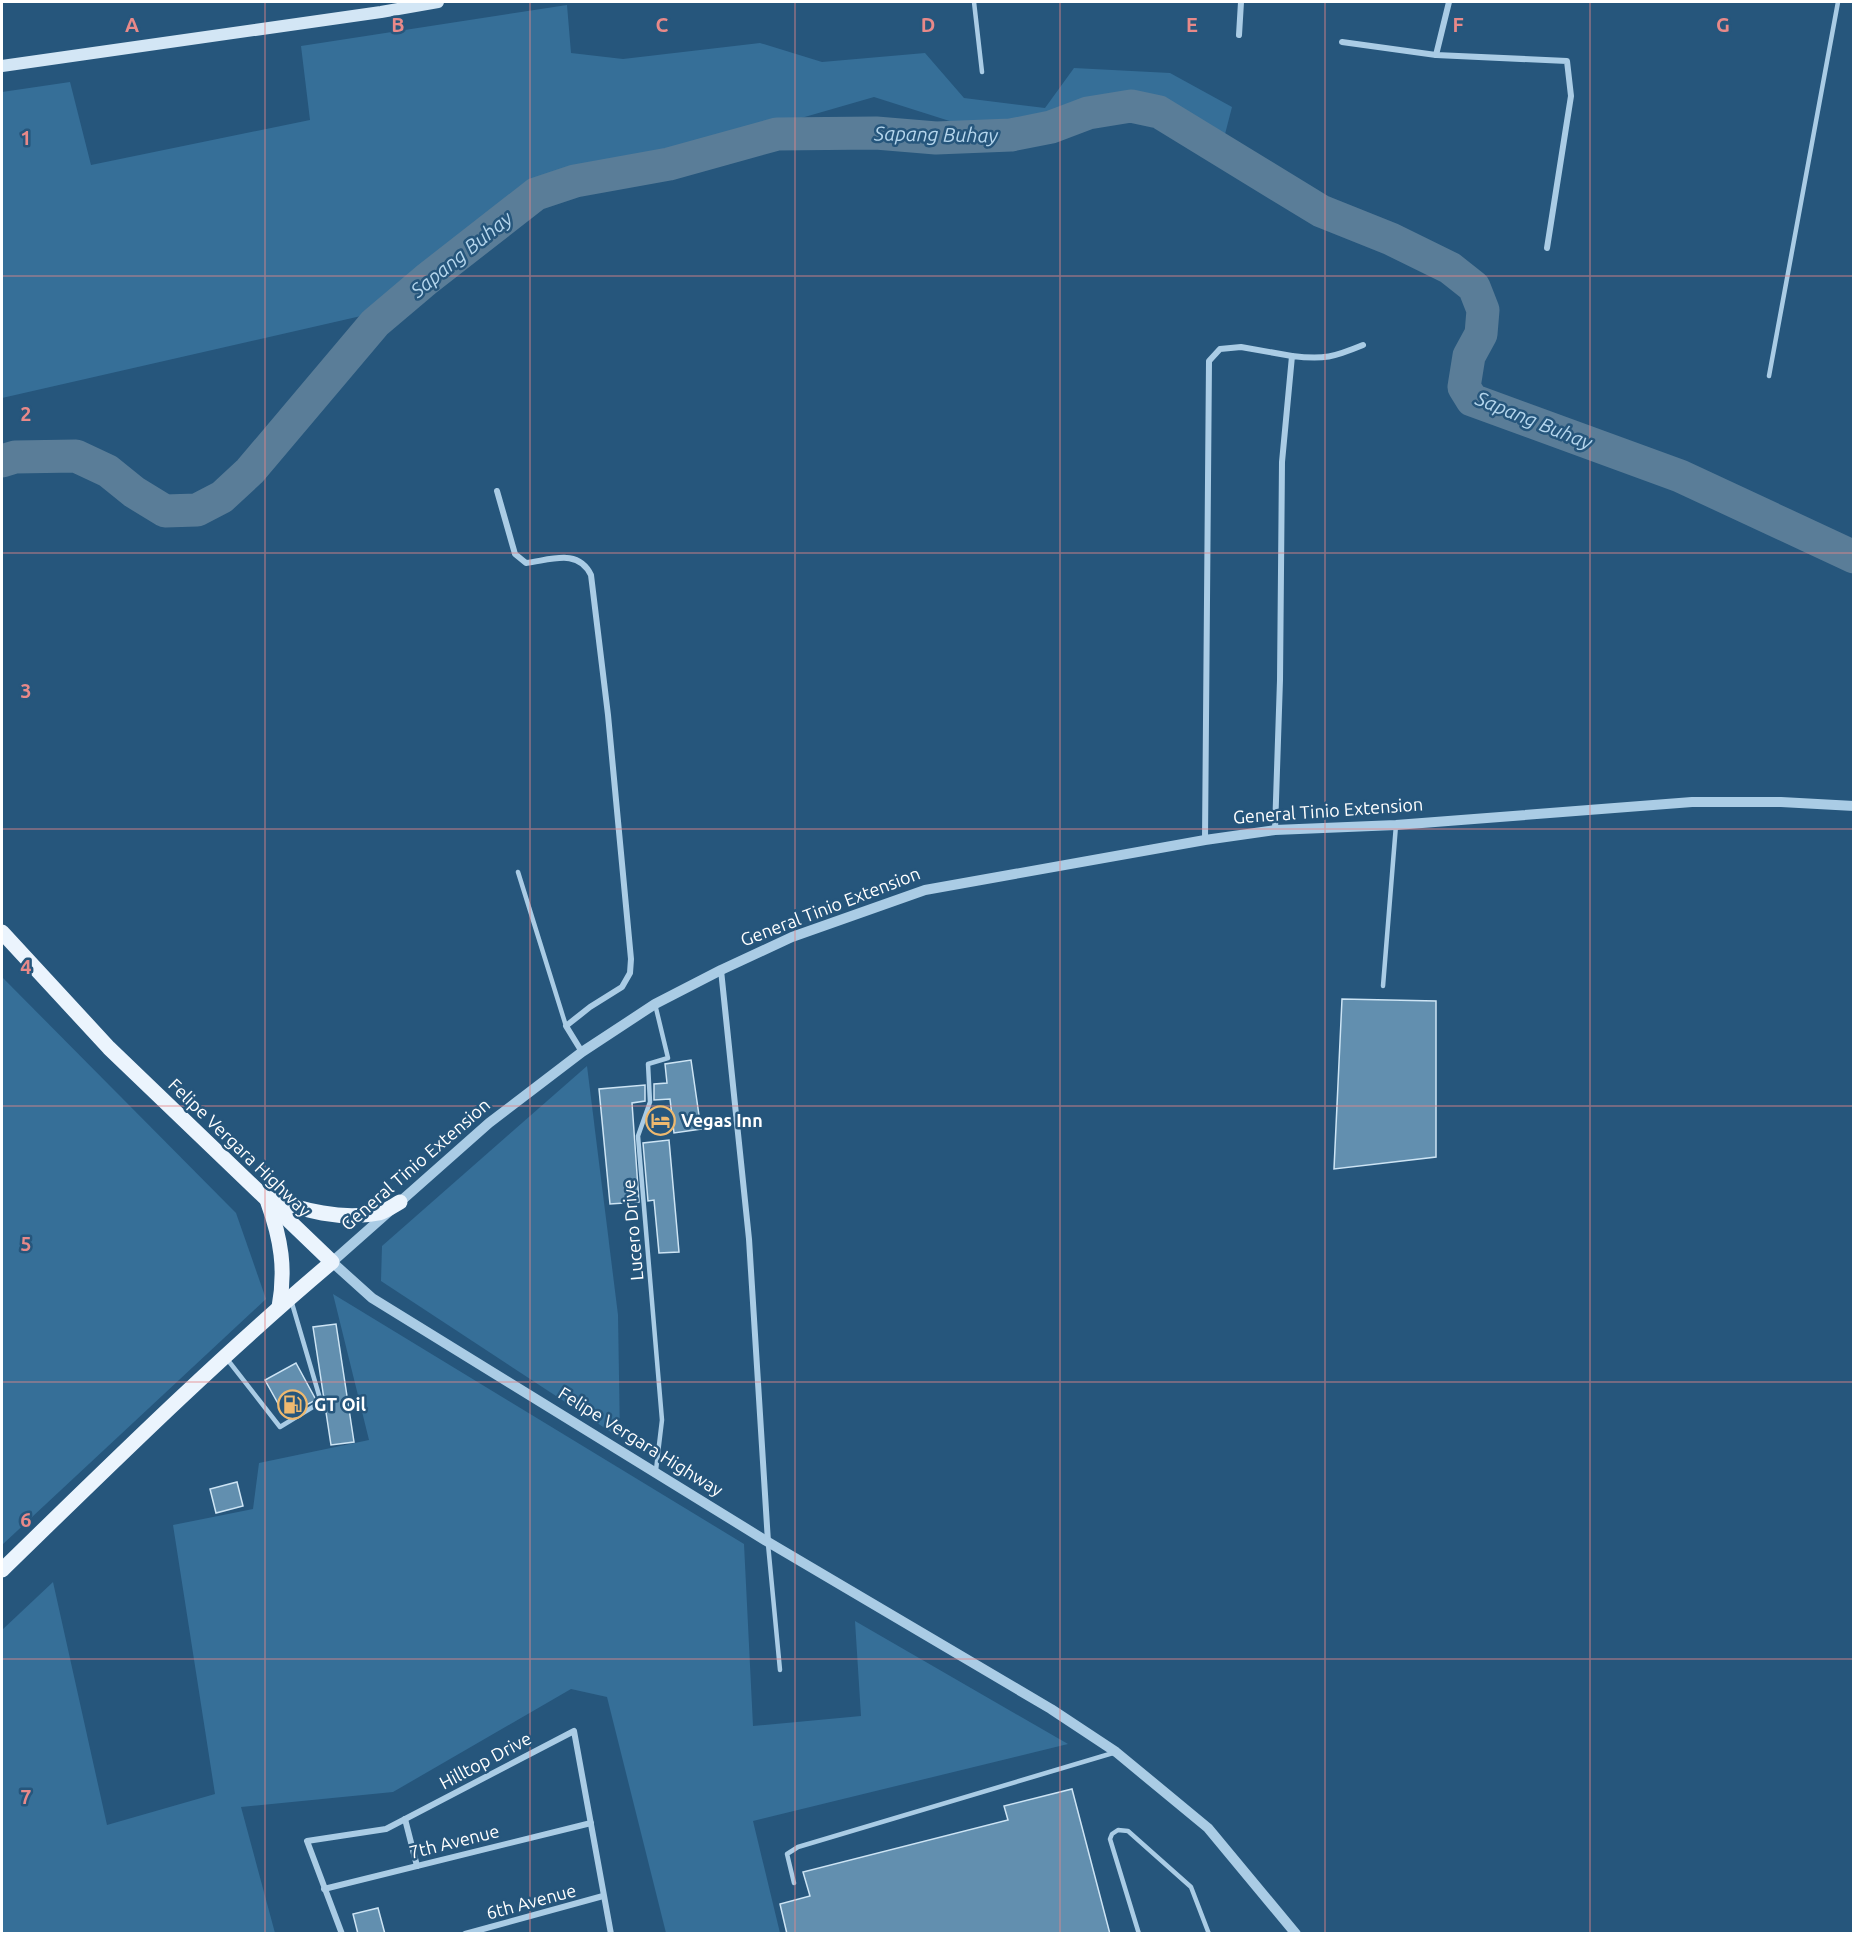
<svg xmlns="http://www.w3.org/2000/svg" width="1855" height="1935" viewBox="0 0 1855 1935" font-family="Ubuntu,sans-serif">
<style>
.green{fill:#366f98}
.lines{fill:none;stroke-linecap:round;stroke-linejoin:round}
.river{stroke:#5a7d98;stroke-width:33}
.building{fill:#628faf;stroke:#cde4f4;stroke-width:1.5}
.service{stroke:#aacce5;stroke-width:4.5}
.minor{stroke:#aacce5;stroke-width:6}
.tertiary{stroke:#aacce5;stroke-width:10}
.secondary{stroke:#d3e6f5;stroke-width:12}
.primary{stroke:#ebf4fd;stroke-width:15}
.grid{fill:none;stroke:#e88989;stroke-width:1.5;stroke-opacity:0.55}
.labels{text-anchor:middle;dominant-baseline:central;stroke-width:5;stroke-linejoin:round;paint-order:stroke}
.street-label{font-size:18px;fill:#fff;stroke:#26567c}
.poi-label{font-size:18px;font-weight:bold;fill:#fff;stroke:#26567c;text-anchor:start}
.water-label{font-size:20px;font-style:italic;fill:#b5d6ed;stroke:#26567c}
.grid-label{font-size:20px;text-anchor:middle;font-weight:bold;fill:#e88989;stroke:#26567c;stroke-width:5;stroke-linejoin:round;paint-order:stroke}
</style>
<rect width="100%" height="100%" fill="#26567c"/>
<g class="green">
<path d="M567 5 571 53 623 59 760 43 822 62 925 53 964 98 1045 108 1074 68 1170 73 1232 107 1224 138 1147 95 1059 116 981 131 874 97 770 127 632 156 523 188 426 263 361 316 2 398V92L70 82 91 165 310 120 301 46Z"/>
<path d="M2 977 236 1213 266 1299 2 1545Z"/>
<path d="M587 1066 618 1315 620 1438 381 1281 382 1246Z"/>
<path d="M333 1294 744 1544 753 1726 861 1716 855 1621 1068 1744 753 1821 780 1933H666L607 1697 571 1689 393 1792 241 1807 275 1933H2V1630L53 1582 107 1825 215 1794 173 1525 253 1509 259 1463 369 1440Z"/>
</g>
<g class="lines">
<path class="river" d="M2 461 15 457 76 456 108 471 134 492 165 511 197 510 222 497 250 471 375 323 427 279 536 194 575 181 669 164 777 134 876 133 936 138 1011 135 1051 127 1088 113 1131 106 1159 112 1321 211 1391 239 1450 268 1474 287 1483 310 1481 334 1469 356 1464 387 1472 400 1680 476 1854 557"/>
</g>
<g class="building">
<path d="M1342 999 1436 1001V1157L1334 1169Z"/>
<path d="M691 1060 701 1129 674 1133 670 1099 654 1100V1084L667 1083 665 1064Z"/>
<path d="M645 1085V1101L632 1103 639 1202 610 1204 599 1089Z"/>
<path d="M669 1140 679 1252 659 1253 654 1200 648 1201 643 1143Z"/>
<path d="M336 1324 354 1442 331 1445 313 1327Z"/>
<path d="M296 1363 316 1400 285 1416 265 1380Z"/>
<path d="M237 1482 243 1506 216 1513 210 1489Z"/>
<path d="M1072 1789 1110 1934H787L780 1904 810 1896 803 1872 1008 1820 1004 1806Z"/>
<path d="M378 1908 385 1934H358L353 1914Z"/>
</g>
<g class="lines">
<g class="service">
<path d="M974 2 982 72"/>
<path d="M1769 376 1838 2"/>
<path d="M518 872 566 1026"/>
<path d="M1383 986 1396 825"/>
<path d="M655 1004 668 1058 648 1064 650 1102 638 1136 662 1420 656 1470"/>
<path d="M227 1359 280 1427 321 1402 291 1300"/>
<path d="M768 1544 780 1670"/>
<path d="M794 1883 787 1854 798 1847 1113 1753"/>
<path d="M1139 1934 1110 1839 1112 1834 1118 1830 1128 1831 1191 1887 1209 1934"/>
</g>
<g class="minor">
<path d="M1239 35 1241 2"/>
<path d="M1342 42 1436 55 1567 61 1571 96 1547 248"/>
<path d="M1436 55 1449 2"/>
<path d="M497 491 515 554 526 563C551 560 578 548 591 575L608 715 631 959 630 973 622 987 590 1007 566 1026 582 1052"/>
<path d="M1275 830 1280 680 1282 462 1292 356C1324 360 1334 357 1363 345"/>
<path d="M1205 840 1209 361 1220 349 1241 347 1292 356"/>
<path d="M721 970 749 1239 768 1542"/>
<path d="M405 1819 417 1866"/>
<path d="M324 1889 591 1823"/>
<path d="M342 1934 307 1841 386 1829 574 1731 611 1934"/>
<path d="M465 1934 603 1896"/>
</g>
<path class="tertiary" d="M1296 1934 1208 1828 1116 1752 1051 1709 768 1542 372 1298 332 1262 489 1123 582 1052 655 1004 721 970 792 937 925 890 1205 840 1275 830 1396 825 1692 802H1781L1854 806"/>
<path class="secondary" d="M2 66 381 12 438 2"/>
<g class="primary">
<path d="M2 932 109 1048 332 1262C217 1359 110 1465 2 1570"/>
<path d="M268 1198C303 1210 341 1221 379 1213 386 1211 393 1206 400 1202"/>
<path d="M268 1203C281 1239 286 1269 279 1307"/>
</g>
</g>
<path class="grid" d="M265 2V1934M530 2V1934M795 2V1934M1060 2V1934M1325 2V1934M1590 2V1934M2 276H1854M2 553H1854M2 829H1854M2 1106H1854M2 1382H1854M2 1659H1854"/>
<defs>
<symbol id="hotel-ring" viewBox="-11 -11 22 22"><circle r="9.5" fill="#26567c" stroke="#eeb96f" stroke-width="1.5"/><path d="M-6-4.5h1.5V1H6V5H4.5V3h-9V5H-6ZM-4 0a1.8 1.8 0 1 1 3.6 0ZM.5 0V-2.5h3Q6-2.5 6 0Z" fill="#eeb96f"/></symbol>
<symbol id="fuel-ring" viewBox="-11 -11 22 22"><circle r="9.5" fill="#26567c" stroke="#eeb96f" stroke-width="1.5"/><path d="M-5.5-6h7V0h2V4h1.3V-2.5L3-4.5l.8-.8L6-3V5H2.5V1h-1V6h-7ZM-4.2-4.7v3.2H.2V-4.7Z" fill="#eeb96f"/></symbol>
</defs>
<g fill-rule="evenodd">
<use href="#hotel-ring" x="644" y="1104" width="33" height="33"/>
<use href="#fuel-ring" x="276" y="1388" width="33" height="33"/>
</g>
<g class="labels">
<g class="street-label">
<text transform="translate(1328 810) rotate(-4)">General Tinio Extension</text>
<text transform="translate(830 906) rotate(-21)">General Tinio Extension</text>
<text transform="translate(240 1147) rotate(44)">Felipe Vergara Highway</text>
<text transform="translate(415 1164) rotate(-41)">General Tinio Extension</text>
<text transform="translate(632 1230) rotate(-95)">Lucero Drive</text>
<text transform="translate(641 1441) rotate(32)">Felipe Vergara Highway</text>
<text transform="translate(485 1760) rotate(-28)">Hilltop Drive</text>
<text transform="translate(454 1841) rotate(-14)">7th Avenue</text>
<text transform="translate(531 1901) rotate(-15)">6th Avenue</text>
</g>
<g class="poi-label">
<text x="681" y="1120">Vegas Inn</text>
<text x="314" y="1404">GT Oil</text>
</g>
<g class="water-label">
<text transform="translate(936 134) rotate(1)">Sapang Buhay</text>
<text transform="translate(461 254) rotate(-39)">Sapang Buhay</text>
<text transform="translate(1534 420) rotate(22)">Sapang Buhay</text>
</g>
</g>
<g class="grid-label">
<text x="132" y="32">A</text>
<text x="398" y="32">B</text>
<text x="662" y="32">C</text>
<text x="928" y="32">D</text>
<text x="1192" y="32">E</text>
<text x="1458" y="32">F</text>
<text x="1723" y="32">G</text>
<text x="26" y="145">1</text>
<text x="26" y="421">2</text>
<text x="26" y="698">3</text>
<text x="26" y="974">4</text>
<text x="26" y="1251">5</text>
<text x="26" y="1527">6</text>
<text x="26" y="1804">7</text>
</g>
<rect width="1855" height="1935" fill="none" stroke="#ffffff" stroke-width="6"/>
</svg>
